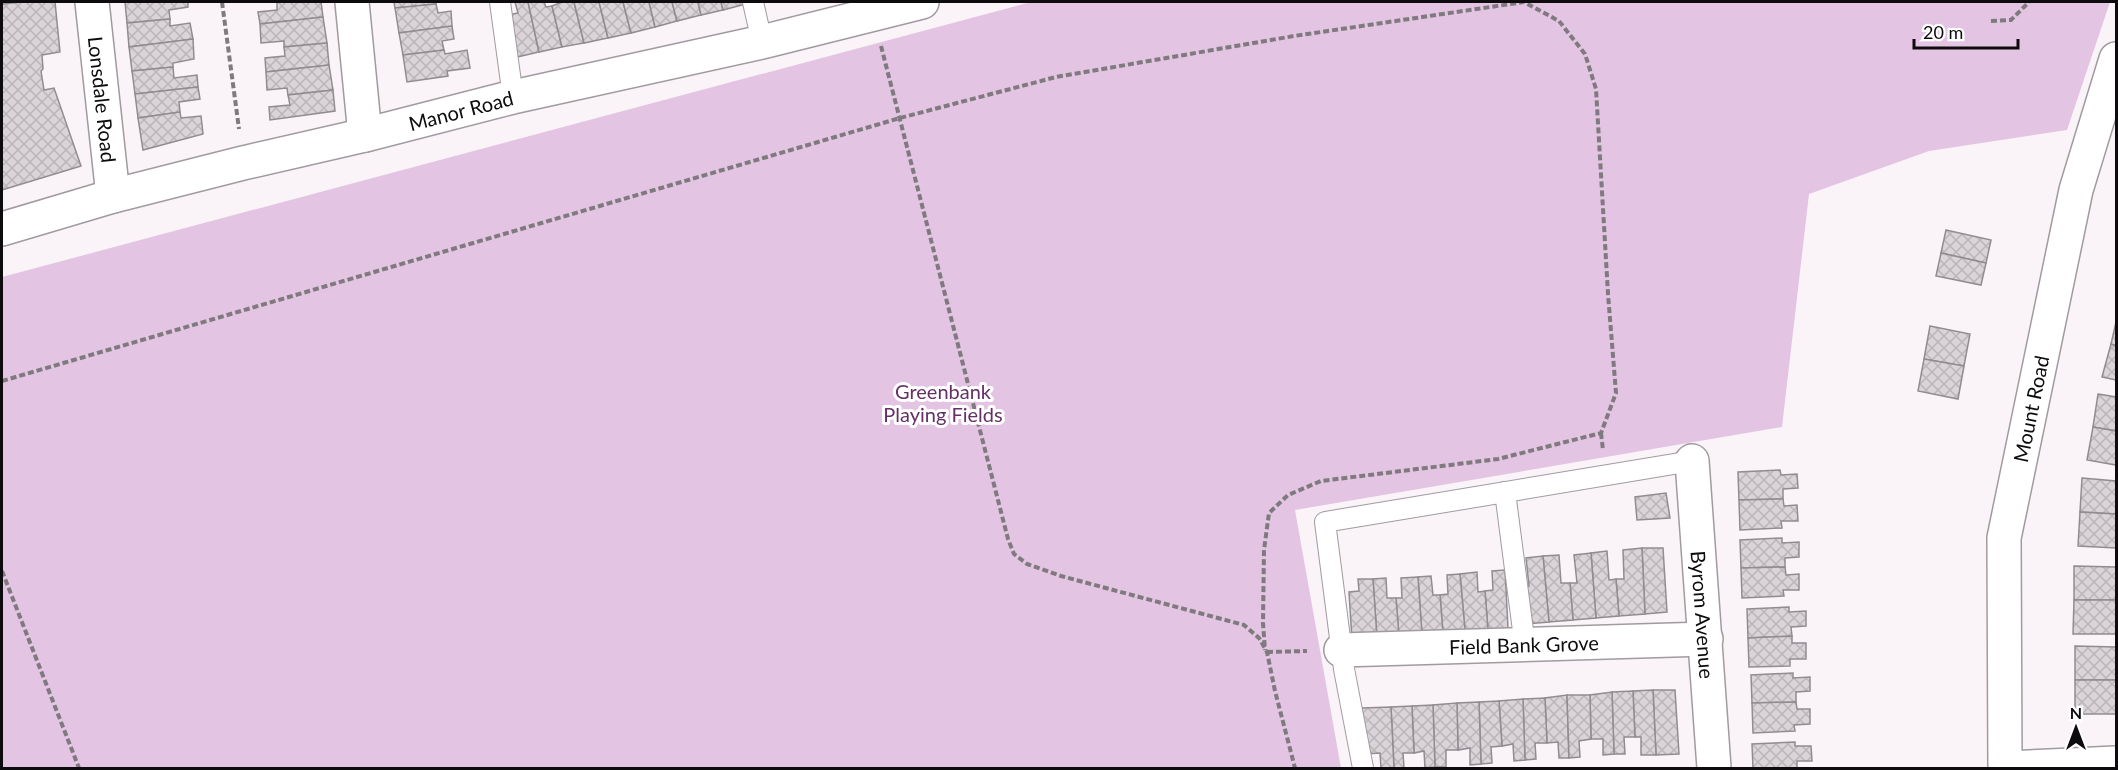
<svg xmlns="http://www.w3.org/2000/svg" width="2118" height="770" viewBox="0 0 2118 770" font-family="Lato,sans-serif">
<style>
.park{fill:#e3c4e2}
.building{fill:url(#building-cross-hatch);stroke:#918c91;stroke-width:1.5}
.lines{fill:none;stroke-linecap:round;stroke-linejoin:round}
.lane-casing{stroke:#a19ba0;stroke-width:22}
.street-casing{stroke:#a19ba0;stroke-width:36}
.secondary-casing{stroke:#a19ba0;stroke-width:36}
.path{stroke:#7e7a7e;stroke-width:4;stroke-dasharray:6 3;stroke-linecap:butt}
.lane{stroke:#fff;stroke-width:20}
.street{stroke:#fff;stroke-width:33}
.secondary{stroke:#fff;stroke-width:33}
.labels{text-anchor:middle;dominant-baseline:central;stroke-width:6;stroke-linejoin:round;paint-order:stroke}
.street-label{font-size:20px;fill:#0d0b0d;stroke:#fff}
.park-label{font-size:20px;fill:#653065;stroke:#fff}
</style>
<defs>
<pattern id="building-cross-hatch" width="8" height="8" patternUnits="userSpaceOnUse" patternTransform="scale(1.5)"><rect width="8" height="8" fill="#dad4d9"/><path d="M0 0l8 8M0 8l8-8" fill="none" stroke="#bab5b9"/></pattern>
</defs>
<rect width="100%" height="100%" fill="#faf4f9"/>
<path class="park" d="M1031 2H2110L2067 130 1929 151 1809 194 1782 427 1295 510 1341 768H2V277Z"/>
<g class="building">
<path d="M22 2H55L60 52 42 55 43 69 41 71 44 90 54 88 81 166 2 190V4Z"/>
<path d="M125 2H188V7L169 10 170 19 127 23Z"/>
<path d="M277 2H321L323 17 260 24 258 12 277 10Z"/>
<path d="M394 2H436V4L395 8Z"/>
<path d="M515 2H528L539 52 517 57 508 15 518 13Z"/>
<path d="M528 2H544L546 7 552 6 562 47 539 52Z"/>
<path d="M562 2H574L584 43 562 47 552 6Z"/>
<path d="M574 2H599L608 38 584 43Z"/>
<path d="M599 2H623L631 33 608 38Z"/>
<path d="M623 2H649L655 27 631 33Z"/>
<path d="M649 2H672L677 21 655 27Z"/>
<path d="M672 2H698L701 15 677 21Z"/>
<path d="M698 2H721L723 10 701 15Z"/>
<path d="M721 2H746V4L723 10Z"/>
<path d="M436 4 438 13 451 11 452 26 399 33 395 8Z"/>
<path d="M323 17 327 43 284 47V41L261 43 260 24Z"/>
<path d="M170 19V26L190 23 193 39 129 47 127 23Z"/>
<path d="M452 26 454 39 442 41 444 50 403 55 399 33Z"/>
<path d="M193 39 194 59 173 63V67L132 71 129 47Z"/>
<path d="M327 43 329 65 266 72 265 58 285 56 284 47Z"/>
<path d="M444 50 445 54 467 50 470 68 447 71 448 76 407 82 403 55Z"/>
<path d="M329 65 333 90 288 95 287 88 267 90 266 72Z"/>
<path d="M173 67 174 78 197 75 198 87 135 94 132 71Z"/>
<path d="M198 87 200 99 179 102 180 112 138 118 135 94Z"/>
<path d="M333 90 335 111 270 120 269 107 290 105 288 95Z"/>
<path d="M180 112 181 118 201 116 203 134 143 150 138 118Z"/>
<path d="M1946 230 1991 240 1986 263 1941 253Z"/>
<path d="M1941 253 1986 263 1981 285 1936 276Z"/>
<path d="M2116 322V346L2111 344Z"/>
<path d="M1930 326 1970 334 1964 366 1924 359Z"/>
<path d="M2111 344 2116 346V380L2102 377Z"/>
<path d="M1924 359 1964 366 1958 399 1918 391Z"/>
<path d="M2098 394 2116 397V431L2093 427Z"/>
<path d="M2093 427 2116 431V465L2087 460Z"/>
<path d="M1780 470 1781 475 1797 474 1798 488 1783 489V499L1739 500 1738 472Z"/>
<path d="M2082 478 2116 481V514L2080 512Z"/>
<path d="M1666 493 1670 518 1637 520 1635 497Z"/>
<path d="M1783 499 1784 506 1797 505 1798 521H1781L1782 528 1740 530 1739 500Z"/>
<path d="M2080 512 2116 514V548L2078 546Z"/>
<path d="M1782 538V543L1799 542V557L1785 558V567L1741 568 1740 540Z"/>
<path d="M1642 548H1663L1667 612 1645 614Z"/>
<path d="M1642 548 1645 614 1619 616 1616 579H1624L1623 550Z"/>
<path d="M1607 551 1609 580 1616 579 1619 616 1596 618 1591 553Z"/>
<path d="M1591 553 1596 618 1573 620 1570 583H1577L1574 555Z"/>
<path d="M1559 555 1561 583H1570L1573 620 1549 622 1543 556Z"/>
<path d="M1543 556 1549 622 1525 624 1522 587 1529 586 1526 558Z"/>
<path d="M2074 566 2116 567V600H2074Z"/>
<path d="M1785 567 1786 575 1799 574V590H1783L1784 596 1742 598 1741 568Z"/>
<path d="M1505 570 1508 628 1488 630 1485 591 1493 590 1492 571Z"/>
<path d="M1477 572 1478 592 1485 591 1488 630H1465L1460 574Z"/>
<path d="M1460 574 1465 630 1443 633 1440 595 1448 594 1447 575Z"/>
<path d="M1431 576 1433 595H1440L1443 633 1422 634 1418 577Z"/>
<path d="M1418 577 1422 634 1399 636 1396 598H1402L1401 578Z"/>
<path d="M1386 578 1387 598H1396L1399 636 1377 638 1373 579Z"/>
<path d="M1358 579H1373L1377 638 1352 640 1349 592 1359 591Z"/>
<path d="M2074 600H2116V634H2073Z"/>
<path d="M1789 607V612L1806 611V626L1791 627 1792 636 1748 638 1747 609Z"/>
<path d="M1792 636V643H1806V659H1790V666L1749 667 1748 638Z"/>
<path d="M2075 646 2116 647V680H2075Z"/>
<path d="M1793 673V678L1810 677V691L1796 692V702L1752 703 1751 675Z"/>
<rect x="2075" y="680" width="41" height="34"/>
<path d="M1653 690H1675L1679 754 1656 755Z"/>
<path d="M1653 690 1656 755H1641V737H1635L1633 691Z"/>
<path d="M1633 691 1635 737H1624L1625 754H1614L1612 692Z"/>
<path d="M1612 692 1614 754 1603 755V739H1591L1590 695Z"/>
<path d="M1567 695 1569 758H1559L1558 742 1547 743 1545 698Z"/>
<path d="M1567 695H1590L1591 739 1579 741 1580 757 1569 758Z"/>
<path d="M1545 698 1547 743H1535L1536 759 1525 760 1523 699Z"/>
<path d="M1523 699 1525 760 1514 761 1513 744 1502 746 1499 701Z"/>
<path d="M1499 701 1502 746 1491 747 1492 763 1481 764 1479 702Z"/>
<path d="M1479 702 1481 764 1470 765V748L1458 750 1457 703Z"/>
<path d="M1796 702 1797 709H1810V724L1794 725 1795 731 1753 733 1752 703Z"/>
<path d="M1457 703 1458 750H1446V767H1435L1433 705Z"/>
<path d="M1433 705 1435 767 1425 768 1424 751 1414 753 1412 706Z"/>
<path d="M1412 706 1414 753H1403L1404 768H1394L1391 707Z"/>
<path d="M1391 707 1394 768H1381L1380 753 1365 754 1362 708Z"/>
<path d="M1795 742V746H1811L1812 761H1797V768H1753L1752 744Z"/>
</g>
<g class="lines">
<defs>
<g id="lane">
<path d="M500 2 513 97"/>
<path d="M753 2 762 42"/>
<path d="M1505 492 1525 646"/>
<path d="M1363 768 1344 669 1325 522 1692 461"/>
</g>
<g id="street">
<path id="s1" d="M92 2 113 196"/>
<path d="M352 2 365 135"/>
<path id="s2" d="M2 229 113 196 243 163 365 135 513 97 762 42 922 2"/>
<path id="s3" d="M1692 461 1714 768"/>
<path id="s4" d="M1341 650 1706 639"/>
<path d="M2006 768 2116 763"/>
</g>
<g id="secondary">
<path id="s5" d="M2005 768 2004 538 2076 190 2116 59"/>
</g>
</defs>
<use href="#lane" class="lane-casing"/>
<use href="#street" class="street-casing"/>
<use href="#secondary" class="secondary-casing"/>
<g class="path">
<path d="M222 2 239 129"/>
<path d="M1991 21 2011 20 2029 2"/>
<path d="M881 46 1008 539 1014 554 1027 564 1061 576 1244 625 1259 638 1267 652 1275 691 1295 768"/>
<path d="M2 381 900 118 1056 77 1294 36 1524 2 1559 21 1585 54 1596 89 1608 294 1616 393 1601 433 1498 459 1321 481 1288 495 1269 513 1264 550 1263 623 1265 650"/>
<path d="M1601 433 1603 450"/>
<path d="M2 571 79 768"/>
<path d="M1267 652 1307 651"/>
</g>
<use href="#lane" class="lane"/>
<use href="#street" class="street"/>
<use href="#secondary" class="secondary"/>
</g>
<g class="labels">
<g class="street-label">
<text stroke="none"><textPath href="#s1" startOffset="98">Lonsdale Road</textPath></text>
<text stroke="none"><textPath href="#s2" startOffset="474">Manor Road</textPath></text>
<text stroke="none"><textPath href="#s5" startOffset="362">Mount Road</textPath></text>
<text stroke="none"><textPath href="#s3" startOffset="154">Byrom Avenue</textPath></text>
<text stroke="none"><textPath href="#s4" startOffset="183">Field Bank Grove</textPath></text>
</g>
<g class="park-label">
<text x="943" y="391">Greenbank<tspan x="943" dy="23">Playing Fields</tspan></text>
</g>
</g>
<rect width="2118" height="770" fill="none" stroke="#0d0b0d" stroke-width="6"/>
<g transform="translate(2076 728)" stroke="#ffffff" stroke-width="4.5" paint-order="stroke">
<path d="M0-4.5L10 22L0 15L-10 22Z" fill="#0d0b0d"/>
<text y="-9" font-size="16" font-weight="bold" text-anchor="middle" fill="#0d0b0d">N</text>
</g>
<path d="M1914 39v9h104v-9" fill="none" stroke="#0d0b0d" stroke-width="3"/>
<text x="1923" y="39" font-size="18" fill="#0d0b0d" stroke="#ffffff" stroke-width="4.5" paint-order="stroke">20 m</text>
</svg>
